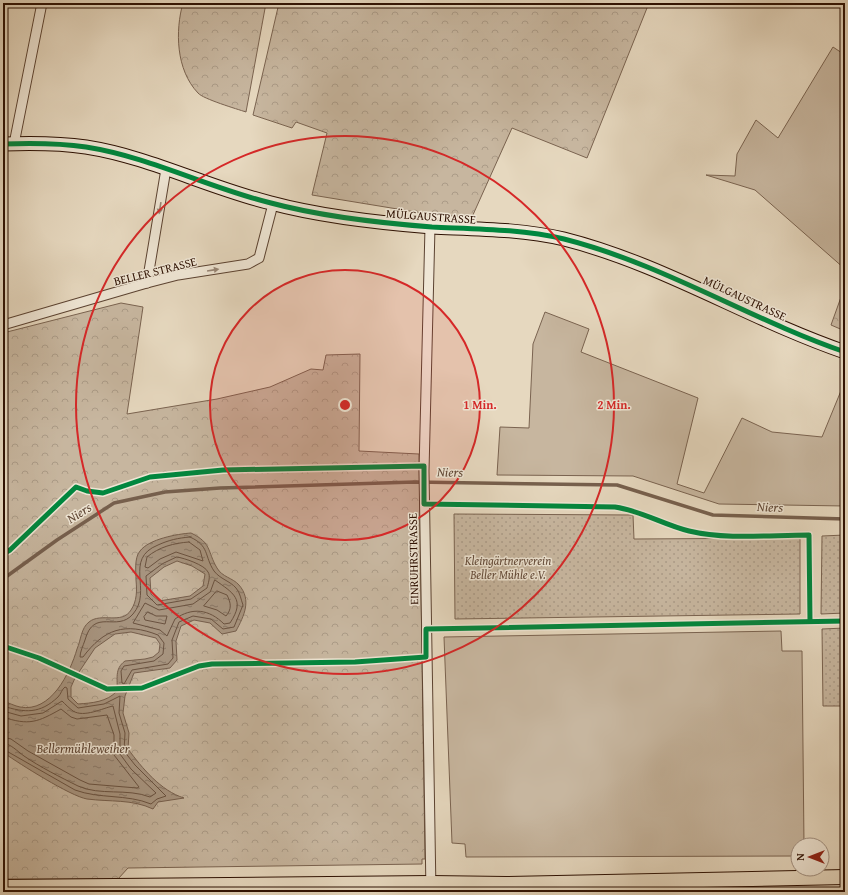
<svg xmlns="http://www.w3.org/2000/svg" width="848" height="895" viewBox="0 0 848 895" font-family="'Gentium Book Plus',serif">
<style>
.grass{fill:#c7b69f;stroke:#7a6350}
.forest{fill:url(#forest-crowns);stroke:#7a6350}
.garden{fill:url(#garden-dots);stroke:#7a6350}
.water{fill:url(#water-ripples);stroke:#765f4d;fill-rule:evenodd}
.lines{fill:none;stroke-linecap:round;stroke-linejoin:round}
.shore{stroke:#6a5240;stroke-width:1}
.stream{stroke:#765f4d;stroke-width:3.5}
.street-casing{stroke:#5b4231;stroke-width:11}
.secondary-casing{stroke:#2d1002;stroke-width:15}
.primary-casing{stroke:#2d1002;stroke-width:16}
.street{stroke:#efe6d5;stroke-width:9}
.secondary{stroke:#efe6d5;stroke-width:13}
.primary{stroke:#e6d8bf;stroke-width:14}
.cycleway-casing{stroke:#efe6d5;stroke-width:8}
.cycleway{stroke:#00873e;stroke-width:5}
.oneway{fill:#988676}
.ring{fill:none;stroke:#d62828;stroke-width:2}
.labels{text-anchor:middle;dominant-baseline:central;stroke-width:3;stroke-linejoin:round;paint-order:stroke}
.street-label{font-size:12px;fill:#2d1002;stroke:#efe6d5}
.park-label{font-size:12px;font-style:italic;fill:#634a39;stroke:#efe6d5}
.water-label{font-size:13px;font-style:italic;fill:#5e4534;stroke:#efe6d5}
.centre{fill:#d62828;stroke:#efe6d5;stroke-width:2}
.ring-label{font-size:12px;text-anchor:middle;font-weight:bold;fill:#d62828;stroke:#efe6d5;stroke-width:3;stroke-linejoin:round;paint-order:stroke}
</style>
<defs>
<pattern id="forest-crowns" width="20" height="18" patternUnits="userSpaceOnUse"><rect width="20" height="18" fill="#c7b69f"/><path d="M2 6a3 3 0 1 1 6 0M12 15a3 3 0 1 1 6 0" fill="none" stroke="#ab9b87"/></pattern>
<pattern id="garden-dots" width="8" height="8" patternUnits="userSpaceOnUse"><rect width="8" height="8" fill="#c7b69f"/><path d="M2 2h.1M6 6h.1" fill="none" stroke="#ab9b87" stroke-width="1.8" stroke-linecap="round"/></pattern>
<pattern id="water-ripples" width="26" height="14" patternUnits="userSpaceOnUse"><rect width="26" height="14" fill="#a7947f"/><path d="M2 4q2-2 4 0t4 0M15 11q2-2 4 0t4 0" fill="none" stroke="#876"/></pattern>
</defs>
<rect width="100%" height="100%" fill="#e6d8bf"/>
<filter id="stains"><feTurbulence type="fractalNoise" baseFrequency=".005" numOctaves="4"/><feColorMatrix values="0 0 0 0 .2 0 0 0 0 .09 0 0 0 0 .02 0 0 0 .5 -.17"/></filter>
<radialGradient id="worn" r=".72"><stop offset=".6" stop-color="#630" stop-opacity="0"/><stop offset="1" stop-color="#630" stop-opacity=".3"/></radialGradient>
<g class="grass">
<path d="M833 47 845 55V269L755 190 706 175 735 176 737 154 756 120 778 138Z"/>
<path d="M545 312 589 329 581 352 698 398 677 484 704 493 742 418 772 432 822 437 845 381V506L719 504 633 476 497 475 500 427 529 428 533 344Z"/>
<path d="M781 631 782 651H802L804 845H798V856L466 857 465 844 452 843 444 637Z"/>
</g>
<g class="forest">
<path d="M183 3H266L246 112C237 109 203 99 198 93 176 70 175 31 183 3Z"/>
<path d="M279 3H649L587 158 512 128 472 217 434 215 312 195 327 133 296 122 292 128 253 115Z"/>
<path d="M845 286V331L831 325Z"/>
<path d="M121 303 143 307 127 414 217 399 270 387 311 369 323 370 326 355 360 354 359 451 419 454 425 859H422V864L128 868 118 879H3V333Z"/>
</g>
<g class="garden">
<path d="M454 514 633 515 634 539 800 538V614L455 619Z"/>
<path d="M845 535V613L821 614 822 536Z"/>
<path d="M845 628V706H823L822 629Z"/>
</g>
<path class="water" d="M191 533C212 543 207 551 217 568 222 577 233 578 239 585 252 600 244 616 236 631L222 634 210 623 194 620 181 626 176 641 177 660 170 668 134 673 125 696 123 713 129 733 128 749C142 768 161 791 184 798L158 802 153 809C132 799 110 802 87 799 70 796 20 764 4 753L3 751V701C9 703 15 706 20 707 51 713 70 673 77 649 81 640 81 628 89 622 101 612 122 625 131 610 137 601 137 591 136 580 136 572 134 558 140 551 149 539 177 534 191 533ZM177 561 192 566 205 574 203 586 190 596 159 601 151 594 150 578 164 567ZM131 632 156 638 160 644 159 652 153 657 145 659 125 661C114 669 118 679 117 691 107 702 92 703 78 704L71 697V687L75 678 95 648 115 634Z"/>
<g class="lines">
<g class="shore">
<path d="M190 537C210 546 204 556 214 571 220 579 230 581 236 588 240 592 241 600 243 605L234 627 223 629 211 619 193 616 179 622 172 640 173 658 168 664 132 670 124 684 122 683 121 671 124 666 154 661 163 654 164 643 158 635C125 622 104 629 83 657H80C80 652 83 646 85 640 94 607 117 633 133 614 153 591 123 559 158 545 169 540 178 538 190 537Z"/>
<path d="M189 542 200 550 203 561 176 552 160 559 148 568 145 567 147 557C159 547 174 543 189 542Z"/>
<path d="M177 557C184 558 205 565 208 572 211 576 208 584 207 588L191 599 157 605 147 595 146 576 162 564Z"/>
<path d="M215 580C233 593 246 599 230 623L224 624C209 609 192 607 175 619L167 636 160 630 133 623 145 603 159 610 193 604 210 592Z"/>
<path d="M217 591 227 595C231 603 232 609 226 616L217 610 204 606Z"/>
<path d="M148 612 156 616H167L165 624 145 620 144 617Z"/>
<path d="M3 706C25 713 40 714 58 697 61 694 62 689 65 687L67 688 68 699 78 708 104 704 120 696 119 713 125 733 124 751 135 765 166 796 157 799 151 804C127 794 99 799 75 790L3 749"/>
<path d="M3 711 21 716 43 713 62 701C65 704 69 708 73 711 84 718 103 708 113 706L120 734V754L131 769 156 793 150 797C127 788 100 796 78 786 60 777 40 767 24 756 17 751 11 744 3 743"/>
<path d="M3 717C29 726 38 722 61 709L71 717 77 719 107 715 114 735V755L139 787 137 788 89 784 80 780 28 751 11 739 3 737"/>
</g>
<path class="stream" d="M3 579 57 540 114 503 165 492 220 488 415 482 617 485 713 515 845 519"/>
<defs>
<g id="street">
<path d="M14 144 42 3"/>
<path d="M430 227 424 471 431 892"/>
<path d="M147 283 166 169"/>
<path d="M3 325 147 283 178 275 248 264 259 258 273 204"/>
</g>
<path id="secondary" d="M3 144C30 143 59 143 86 147 150 157 209 188 271 203 323 217 380 223 432 227 476 229 521 229 564 239 663 264 749 319 845 352"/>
<path id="primary" d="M3 887 431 883 506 884 845 877"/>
</defs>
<use href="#street" class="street-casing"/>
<use href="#secondary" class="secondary-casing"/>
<use href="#primary" class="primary-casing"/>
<use href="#street" class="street"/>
<use href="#secondary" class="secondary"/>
<use href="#primary" class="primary"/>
<defs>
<g id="cycleway">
<path d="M3 144C30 143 59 143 86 147 150 157 209 188 271 203 323 217 380 223 432 227 476 229 521 229 564 239 663 264 749 319 845 352"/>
<path d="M3 554 10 550 76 487 87 491 103 493 150 477 223 470 424 466V504L615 507C642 511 664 525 689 531 727 540 770 535 809 535L810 621"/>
<path d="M3 646 39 658 107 689 142 688 199 666 212 664 355 662 426 657V629L845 621"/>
</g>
</defs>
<use href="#cycleway" class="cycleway-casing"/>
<use href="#cycleway" class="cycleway"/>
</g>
<defs><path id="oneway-solid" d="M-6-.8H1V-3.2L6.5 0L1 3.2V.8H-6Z"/></defs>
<g class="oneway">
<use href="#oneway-solid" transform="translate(160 208) rotate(99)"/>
<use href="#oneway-solid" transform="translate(213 270) rotate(-9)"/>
</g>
<circle cx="345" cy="405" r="135" fill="#d62828" fill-opacity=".12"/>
<g class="ring">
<circle cx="345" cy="405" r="135"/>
<circle cx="345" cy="405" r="269"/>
</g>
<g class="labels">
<g class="street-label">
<text transform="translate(431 216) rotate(4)">MÜLGAUSTRASSE</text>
<text transform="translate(155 271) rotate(-14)">BELLER STRASSE</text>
<text transform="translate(745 298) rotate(25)">MÜLGAUSTRASSE</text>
<text transform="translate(413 559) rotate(-91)">EINRUHRSTRASSE</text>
</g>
<g class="park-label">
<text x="508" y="560">Kleingärtnerverein<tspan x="508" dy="14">Beller Mühle e.V.</tspan></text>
</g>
<g class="water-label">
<text transform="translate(450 472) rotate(1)">Niers</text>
<text transform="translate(770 507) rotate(2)">Niers</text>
<text transform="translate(79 513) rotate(-33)">Niers</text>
<text x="83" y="748">Bellermühleweiher</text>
</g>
</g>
<circle cx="345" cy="405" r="6" class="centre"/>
<g class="ring-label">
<text x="480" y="409">1 Min.</text>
<text x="614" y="409">2 Min.</text>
</g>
<rect width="848" height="895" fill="none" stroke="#e6d8bf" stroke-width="16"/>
<rect x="4" y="4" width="840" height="887" fill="none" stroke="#2d1002" stroke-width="2"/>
<rect x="8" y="8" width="832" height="879" fill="none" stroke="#2d1002"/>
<g transform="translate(810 857) rotate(270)"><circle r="19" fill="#efe6d5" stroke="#a19081"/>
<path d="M0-3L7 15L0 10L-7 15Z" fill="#8f2418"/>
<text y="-6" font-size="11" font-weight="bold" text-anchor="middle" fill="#2d1002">N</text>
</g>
<rect width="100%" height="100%" filter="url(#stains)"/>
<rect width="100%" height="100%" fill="url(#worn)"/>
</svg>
